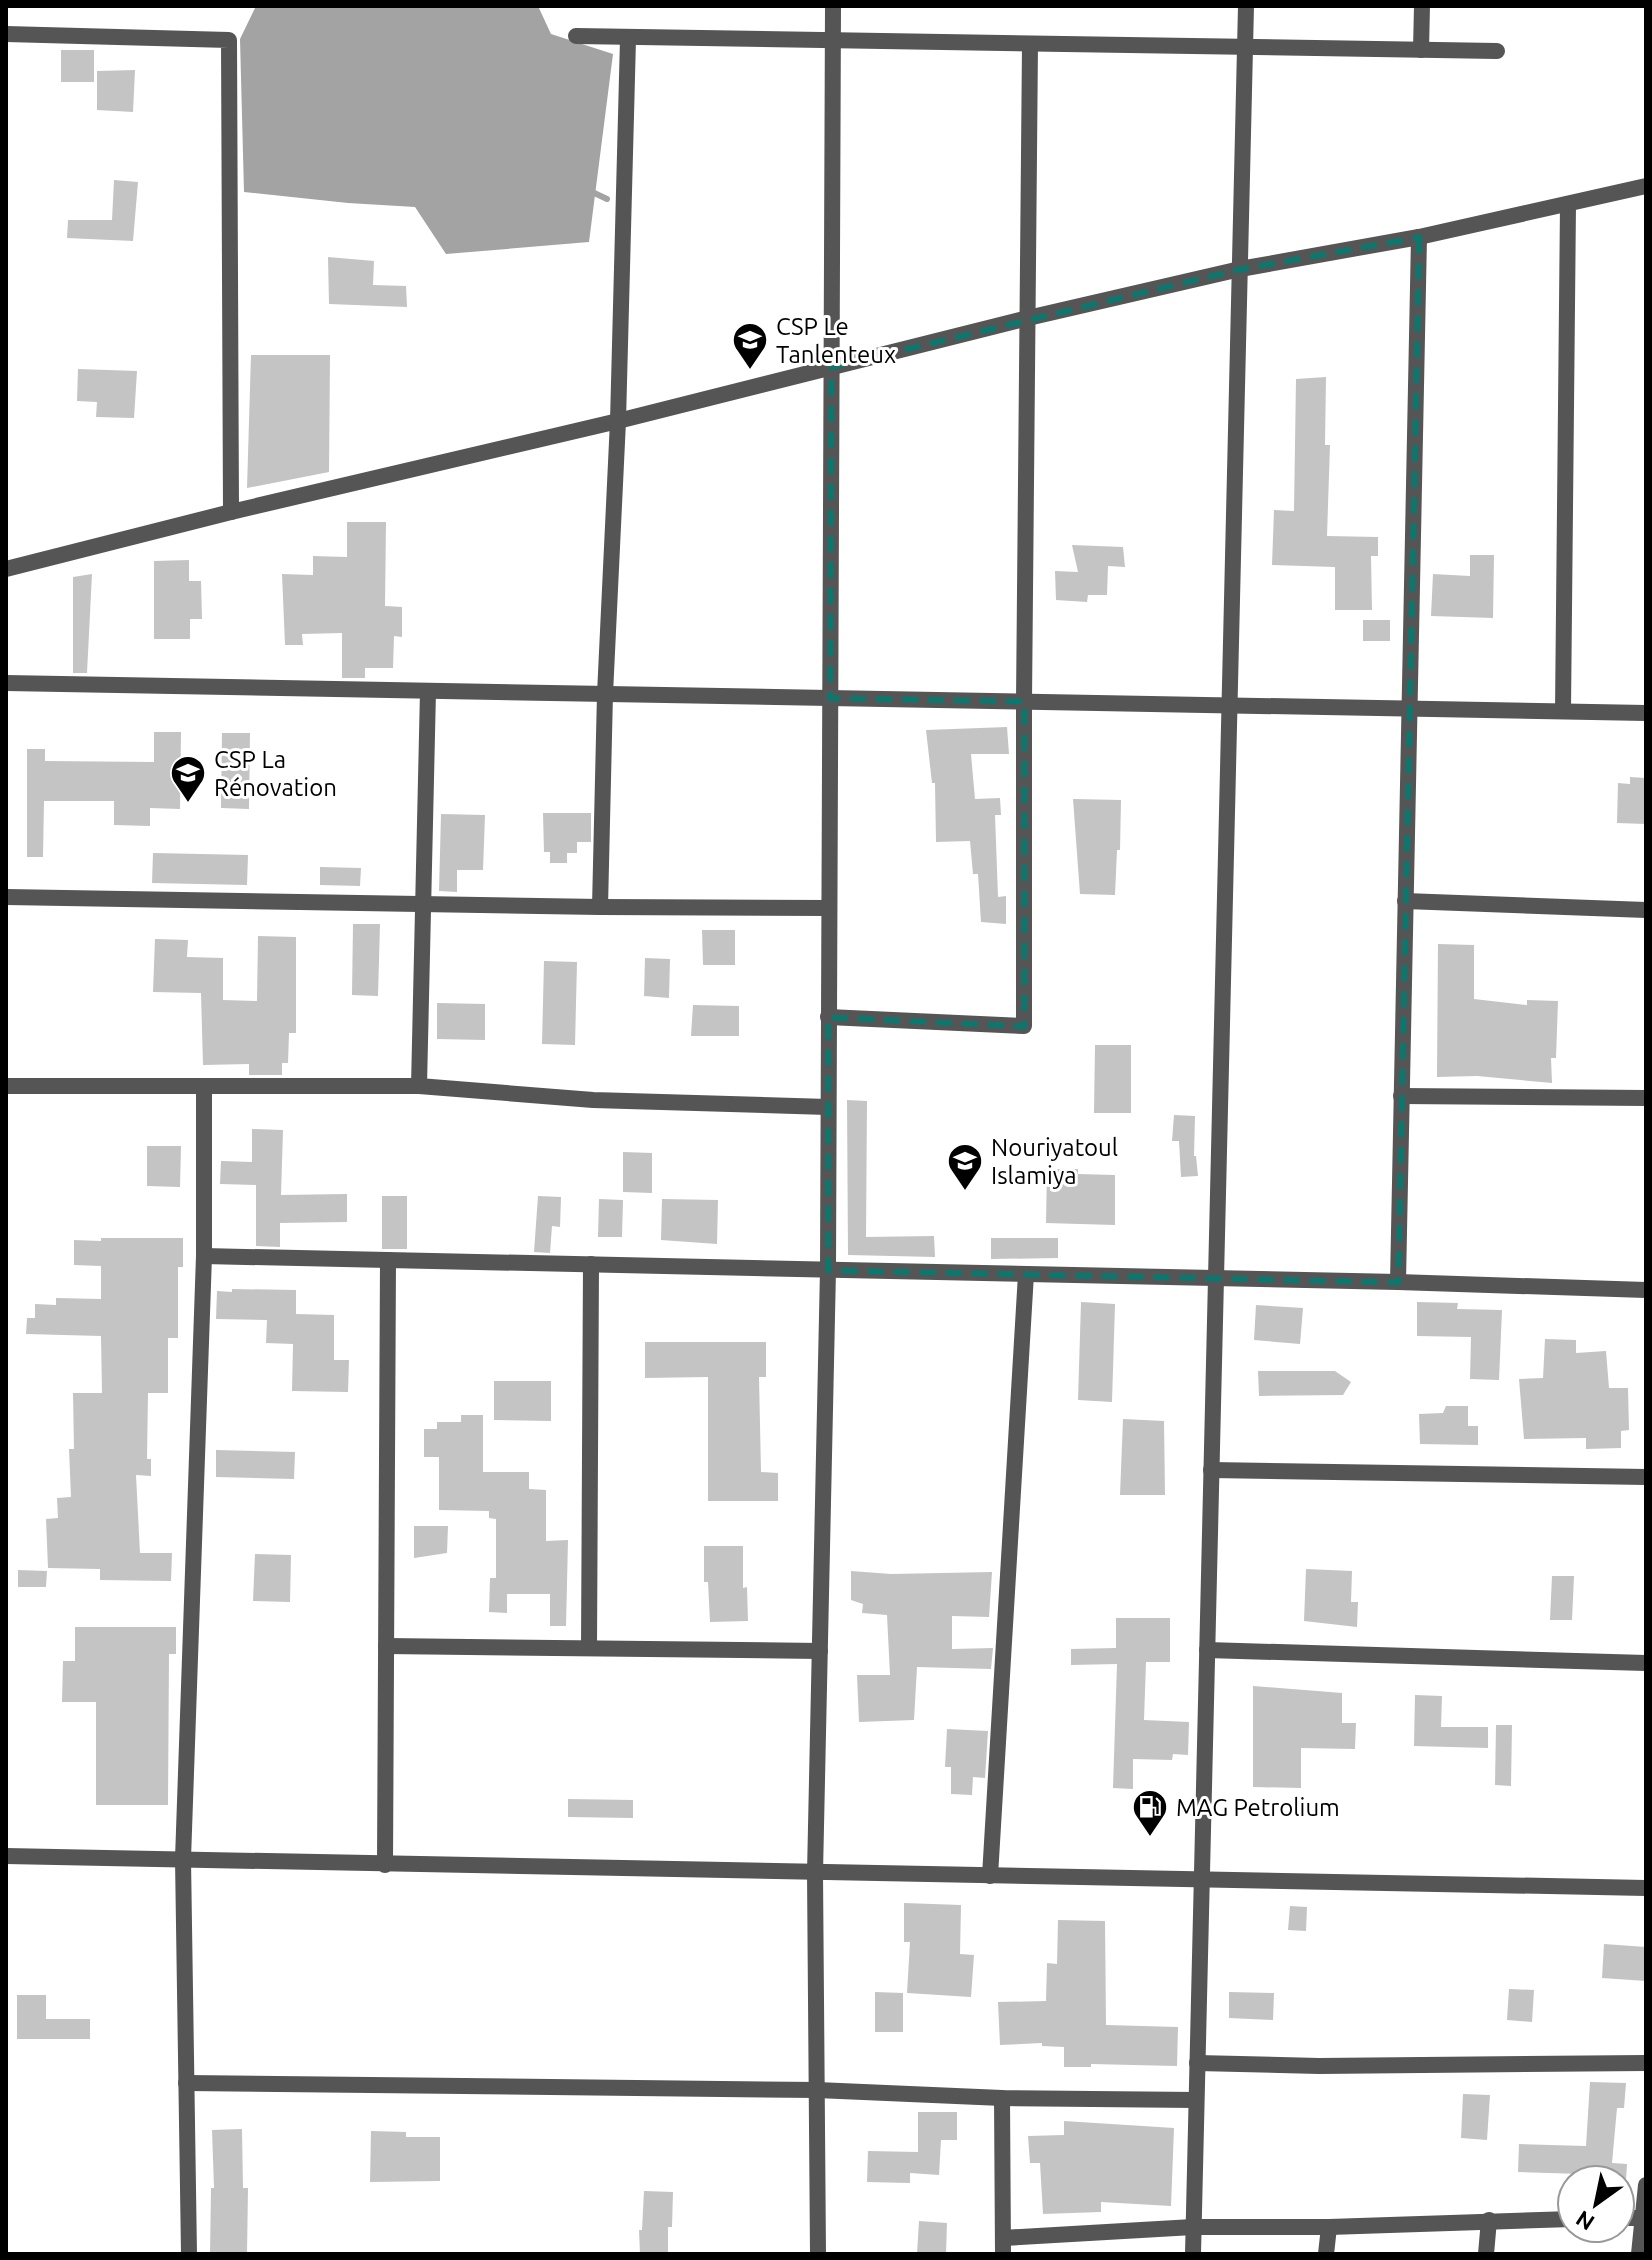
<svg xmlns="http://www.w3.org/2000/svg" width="1652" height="2260" viewBox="0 0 1652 2260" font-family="Ubuntu,sans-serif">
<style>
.water{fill:#a3a3a3}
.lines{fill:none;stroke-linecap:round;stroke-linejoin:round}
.stream{stroke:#a3a3a3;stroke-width:6}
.building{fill:#c4c4c4}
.minor{stroke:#555;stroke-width:16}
.marked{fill:none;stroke:#0f766e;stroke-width:6;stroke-dasharray:16 10;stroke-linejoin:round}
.labels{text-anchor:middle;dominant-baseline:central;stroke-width:6;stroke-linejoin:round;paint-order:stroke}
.poi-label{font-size:24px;fill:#000;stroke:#fff;text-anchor:start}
</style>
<rect width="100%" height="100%" fill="#fff"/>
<path class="water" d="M256 6H538L551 34 613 54 589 242 446 254 415 207 348 203 244 192 240 39Z"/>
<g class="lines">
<path class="stream" d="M588 190 607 199"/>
</g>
<g class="building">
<rect x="61" y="50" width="33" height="32"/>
<path d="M135 70 133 112 97 110V71Z"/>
<path d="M114 180 138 182 133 241 67 238 68 220H112Z"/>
<path d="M328 257 374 261 373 285 406 286 407 307 329 304Z"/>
<path d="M251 355H330L329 472 247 488Z"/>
<path d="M78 369 137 371 134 418 96 417 97 402 77 401Z"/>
<path d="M1326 377 1325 445H1330L1327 536 1378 537V556H1371L1372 610H1335V567L1272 565 1274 510 1294 511 1296 379Z"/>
<path d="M347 522H386L385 606 402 607V637L394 636 393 668H365V678H342V633L302 634 303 645H285L282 574 313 575V556L347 557Z"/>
<path d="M1072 545 1123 547 1125 567 1108 566 1107 595H1088L1087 602 1056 600 1055 571 1078 572Z"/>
<path d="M1470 555H1494L1493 618 1431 616 1433 574 1470 576Z"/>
<path d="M189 560V581H201L202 619H190V639H154V561Z"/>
<path d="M92 574 87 673H73V577Z"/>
<rect x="1363" y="620" width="27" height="21"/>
<path d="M1007 727 1009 754H971L975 799 1000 798 1001 815H995L998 897 1006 896V924L981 922 978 874H973L970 841 936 842 935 783H932L926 730Z"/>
<path d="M154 732H181L180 809 150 808V826L114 825V801H44L43 857H27V749H45V761L154 762Z"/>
<path d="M222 733H250L249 809 221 808Z"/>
<path d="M1630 777 1646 778V824L1617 823 1618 783 1630 784Z"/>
<path d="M1073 799 1121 800 1120 850H1117L1115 895 1080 894Z"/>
<path d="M543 813H591V842H577V853H567V863H550V852H544Z"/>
<path d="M441 814 485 815 483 870H457V892L439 891Z"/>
<path d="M153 853 248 855 247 885 152 883Z"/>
<path d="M320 867 361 868 360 886 320 885Z"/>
<path d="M353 924H380L378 996 352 995Z"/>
<path d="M702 930H735V965H703Z"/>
<path d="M258 936 296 937V1033H289L288 1063H282V1075H249V1064L203 1065 201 993 153 992 155 939 188 940 187 957 223 958V1000L257 1001Z"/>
<path d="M1438 944 1474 945V999L1527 1005V1000L1558 1001 1556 1058H1551L1552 1083 1477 1076 1437 1077Z"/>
<path d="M645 958 670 959 669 998 644 996Z"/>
<path d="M544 961 577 962 575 1045 542 1044Z"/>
<path d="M437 1003 485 1004V1040L437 1039Z"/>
<path d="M693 1005 739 1006V1036H691Z"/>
<path d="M1095 1045H1131V1113H1094Z"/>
<path d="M847 1100 867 1101 866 1237 934 1236 935 1257 848 1255Z"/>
<path d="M1174 1115 1195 1116 1194 1156H1196L1198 1176 1181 1177 1179 1141H1172Z"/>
<path d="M252 1129 283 1130 281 1195 347 1194V1222L280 1223V1247L256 1246V1185L220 1184 221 1161 252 1162Z"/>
<path d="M147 1146H181L180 1187 147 1186Z"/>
<path d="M623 1152 652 1153V1193L623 1192Z"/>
<path d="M1047 1169H1078V1174L1115 1175V1225L1046 1223Z"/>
<rect x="382" y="1196" width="25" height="53"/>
<path d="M538 1196 561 1197 560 1227 552 1226 550 1253 534 1252Z"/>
<path d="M599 1199 623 1200 622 1237H598Z"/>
<path d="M662 1199 718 1200 717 1244 661 1240Z"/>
<path d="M101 1238H183V1267H178V1338H168V1393H148L147 1459H151V1476L136 1475 140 1553H172L171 1581 100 1580V1569L48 1568 46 1519 58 1518 57 1498 71 1497 69 1449H74L73 1393H102L101 1336 26 1334 27 1318H35V1304L56 1305V1298L101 1299V1266L74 1265V1240L101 1241Z"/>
<path d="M991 1238H1058V1258L991 1259Z"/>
<path d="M232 1289 296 1290V1314L334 1315V1360H349L348 1392 292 1391 293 1344 266 1343 267 1320 216 1319 217 1291 232 1292Z"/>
<path d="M1081 1302 1115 1304 1112 1402 1078 1400Z"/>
<path d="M1417 1302 1458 1303 1457 1309 1502 1310 1499 1380 1470 1379 1471 1337 1417 1336Z"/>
<path d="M1256 1305 1303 1308 1300 1344 1254 1340Z"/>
<path d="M1545 1339 1576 1340V1353L1606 1351 1609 1388H1628L1629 1430 1621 1431V1448L1586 1449V1438L1524 1439 1519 1379 1543 1378Z"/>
<path d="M645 1342H766V1377H759L761 1472 778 1473V1501H708V1377L645 1378Z"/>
<path d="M1258 1371H1335L1351 1382 1343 1395 1259 1396Z"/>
<path d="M494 1381H551V1421L494 1420Z"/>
<path d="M1446 1406H1468V1426H1478V1445L1420 1444 1419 1414 1443 1413Z"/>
<path d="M461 1415H483V1472H529V1489L546 1490V1541L568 1540 566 1626H550V1594H507V1613L489 1612 490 1578H496V1519L489 1518V1511L439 1510V1457H424V1429H437V1422H461Z"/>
<path d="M1123 1419 1164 1421 1165 1495H1120Z"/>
<path d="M216 1450 295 1452 294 1479 216 1477Z"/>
<path d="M414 1526H448L447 1553 414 1558Z"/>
<path d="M704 1546H743V1588L747 1587 748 1621 710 1622 708 1582H704Z"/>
<path d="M255 1554 291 1555 290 1602 253 1601Z"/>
<path d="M1306 1569 1352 1571 1351 1602H1358L1357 1627 1304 1621Z"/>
<path d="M18 1570 47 1571 46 1587H18Z"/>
<path d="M851 1571 891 1574 992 1572 989 1617 952 1616V1649L993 1648 991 1669 917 1667 914 1720 859 1722 857 1675H890L887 1615 862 1613 863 1604 851 1600Z"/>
<path d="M1552 1576H1574L1572 1620H1550Z"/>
<path d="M1116 1618H1170V1662H1146L1144 1720 1189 1722 1188 1755 1173 1754 1172 1760 1133 1759V1789L1113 1788 1117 1664 1071 1665V1649L1116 1648Z"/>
<path d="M75 1627H176V1654H169L168 1805H96V1702H62L63 1661H75Z"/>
<path d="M1253 1686 1342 1693V1723H1356L1355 1749 1301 1748V1788L1253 1787Z"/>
<path d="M1415 1695 1442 1696 1441 1727H1488V1748L1414 1746Z"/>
<path d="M1496 1725H1512L1511 1786 1495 1785Z"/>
<path d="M947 1729 988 1731 985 1778 973 1777 972 1795 951 1794V1767H945Z"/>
<path d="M568 1799 633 1800V1818L568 1817Z"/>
<path d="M904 1903 961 1905 960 1954 974 1955 971 1997 907 1993 910 1942H904Z"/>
<path d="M1290 1906 1307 1907 1306 1931 1288 1930Z"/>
<path d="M1058 1920 1105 1921 1106 2025 1178 2027 1177 2066 1091 2064V2067H1064V2047L1042 2046V2043L1000 2045 998 2002 1046 2001 1047 1963 1057 1964Z"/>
<path d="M1604 1944 1646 1947V1981L1602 1978Z"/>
<path d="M1509 1989 1534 1990 1532 2022 1507 2020Z"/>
<path d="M875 1992 903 1993V2032H875Z"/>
<path d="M1229 1992 1274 1993 1273 2020 1229 2018Z"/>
<path d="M17 1995H46V2019H90V2039H17Z"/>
<path d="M1590 2082 1626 2083 1624 2108H1617L1612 2163 1627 2164 1626 2180H1581V2174L1518 2172 1519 2144 1586 2146Z"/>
<path d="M1463 2094 1490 2095 1487 2140 1461 2138Z"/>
<path d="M918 2112H957V2140H941L939 2175 910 2173V2183L867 2182 868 2151 918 2152Z"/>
<path d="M1064 2121 1174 2128 1171 2206 1101 2202V2212L1043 2214 1040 2163H1030L1028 2136 1064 2135Z"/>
<path d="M242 2129 243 2188H248L247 2254H210L211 2188H214L212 2130Z"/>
<path d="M371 2131 406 2132V2137H440V2181L370 2182Z"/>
<path d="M644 2191 673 2192 672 2227H668V2254H640L639 2230H642Z"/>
<path d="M919 2221 947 2223 946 2254H917Z"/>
</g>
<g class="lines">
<g class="minor">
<path d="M6 34 229 40 231 512"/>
<path d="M576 36 1497 51"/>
<path d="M1421 50 1422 6"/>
<path d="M6 569 231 512 618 421 1028 318 1240 269 1419 237 1646 186"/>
<path d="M6 683 1646 713"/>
<path d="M1563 711 1568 204"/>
<path d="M6 897 600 907 829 908"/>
<path d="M1405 901 1646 910"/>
<path d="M600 907 605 694 618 421 628 39"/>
<path d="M828 1017 1024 1026V701L1030 44"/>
<path d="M6 1086H419L593 1100 828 1107"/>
<path d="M419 1086 428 691"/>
<path d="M1401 1096 1646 1098"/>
<path d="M204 1256 1398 1282 1646 1290"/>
<path d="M1398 1282 1419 237"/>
<path d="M1211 1470 1646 1477"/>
<path d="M386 1646 820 1651"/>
<path d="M589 1648 591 1264"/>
<path d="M1207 1650 1646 1663"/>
<path d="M6 1856 1646 1888"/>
<path d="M385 1865 388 1260"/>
<path d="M990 1876 1026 1274"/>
<path d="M1197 2063 1319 2066 1646 2063"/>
<path d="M186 2083 817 2090 1002 2098 1196 2100"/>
<path d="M1002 2098 1003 2254"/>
<path d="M1620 2218H1646"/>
<path d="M1003 2238 1193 2227H1329L1572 2219"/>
<path d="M189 2254 183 1859 204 1256V1086"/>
<path d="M818 2254 815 1873 828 1270 833 6"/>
<path d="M1193 2254 1246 6"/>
<path d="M1326 2254 1329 2227"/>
<path d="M1486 2254 1489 2220"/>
<path d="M1639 2254 1646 2185"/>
</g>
</g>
<path class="marked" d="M1419 237 1398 1282 828 1270V1017L1024 1026V701L830 698 831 367 1240 269Z"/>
<defs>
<symbol id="school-pin" viewBox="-11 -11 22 30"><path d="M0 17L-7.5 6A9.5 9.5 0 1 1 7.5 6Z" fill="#000" stroke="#fff"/><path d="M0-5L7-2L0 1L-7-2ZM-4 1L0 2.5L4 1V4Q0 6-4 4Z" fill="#fff"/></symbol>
<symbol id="fuel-pin" viewBox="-11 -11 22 30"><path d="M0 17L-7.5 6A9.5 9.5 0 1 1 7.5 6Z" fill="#000" stroke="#fff"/><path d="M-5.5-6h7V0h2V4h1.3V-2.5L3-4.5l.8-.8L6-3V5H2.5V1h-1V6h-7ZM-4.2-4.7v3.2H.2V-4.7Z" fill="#fff"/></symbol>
</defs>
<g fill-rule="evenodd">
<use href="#school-pin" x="730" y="320" width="40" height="54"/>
<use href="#school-pin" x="168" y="753" width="40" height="54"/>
<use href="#school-pin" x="945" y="1141" width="40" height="54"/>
<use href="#fuel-pin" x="1130" y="1787" width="40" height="54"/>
</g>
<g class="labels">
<g class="poi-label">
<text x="776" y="326">CSP Le<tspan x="776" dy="28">Tanlenteux</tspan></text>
<text x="214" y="759">CSP La<tspan x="214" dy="28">Rénovation</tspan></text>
<text x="991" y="1147">Nouriyatoul<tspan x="991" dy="28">Islamiya</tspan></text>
<text x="1176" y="1807">MAG Petrolium</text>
</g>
</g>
<rect width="1652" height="2260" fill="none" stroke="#000000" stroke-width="16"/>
<g transform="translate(1596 2204) rotate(213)"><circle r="38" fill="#ffffff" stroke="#999999" stroke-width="2"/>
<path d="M0-6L14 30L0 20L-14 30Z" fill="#000000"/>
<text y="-12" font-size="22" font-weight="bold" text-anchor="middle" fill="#000000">N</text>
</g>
</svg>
